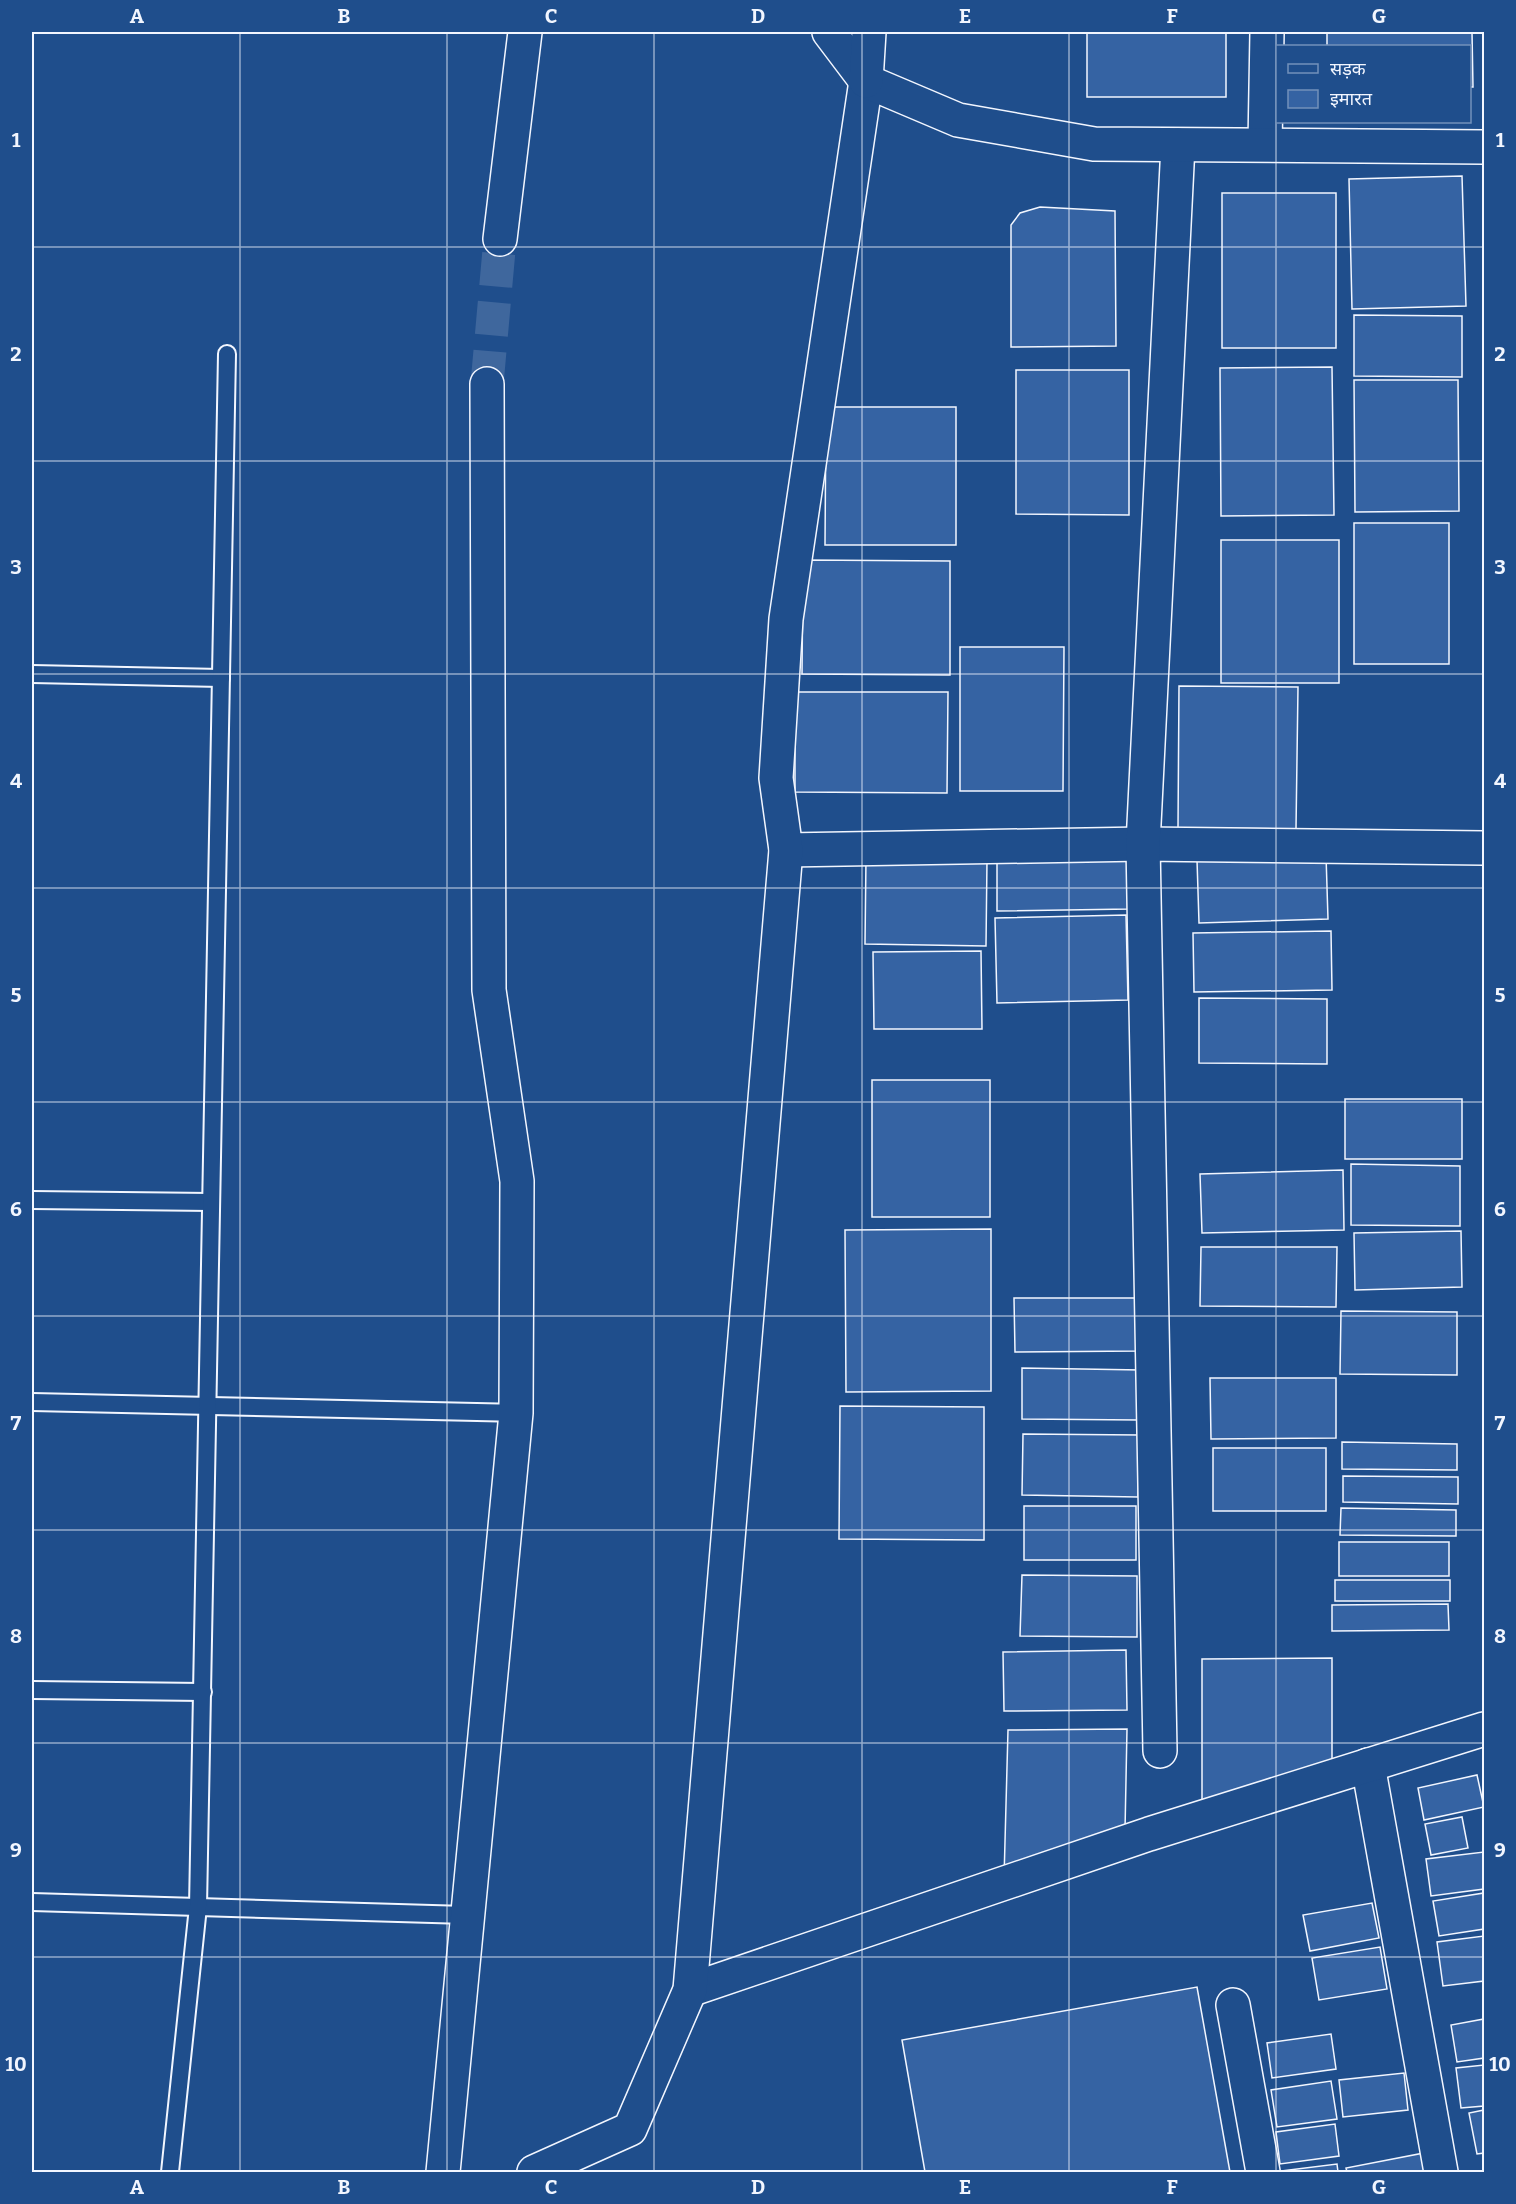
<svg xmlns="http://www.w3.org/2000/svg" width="1516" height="2204" viewBox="0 0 1516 2204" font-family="Bitter,'Noto Sans Devanagari',serif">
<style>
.building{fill:#3563a3;stroke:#f2f6ff;stroke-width:1.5}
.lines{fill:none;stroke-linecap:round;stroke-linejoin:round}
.street-tunnel{stroke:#3f679d;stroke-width:33;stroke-dasharray:33 16;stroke-linecap:butt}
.lane-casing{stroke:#f2f6ff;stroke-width:20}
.street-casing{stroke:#f2f6ff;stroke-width:36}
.secondary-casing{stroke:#f2f6ff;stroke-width:36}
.lane{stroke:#1f4e8c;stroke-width:16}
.street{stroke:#1f4e8c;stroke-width:33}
.secondary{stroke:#1f4e8c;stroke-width:33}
.grid{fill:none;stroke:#f2f6ff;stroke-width:1.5;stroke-opacity:0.55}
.neatline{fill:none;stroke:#f2f6ff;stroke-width:2}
.grid-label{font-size:20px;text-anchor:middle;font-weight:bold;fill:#f2f6ff}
</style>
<rect width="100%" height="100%" fill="#1f4e8c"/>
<g class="building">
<rect x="1087" y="32" width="139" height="65"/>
<path d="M1327 32H1472L1473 87H1470V46H1327Z"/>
<path d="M1462 176 1466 306 1352 309 1349 179Z"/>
<rect x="1222" y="193" width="114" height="155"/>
<path d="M1040 207 1115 211 1116 346 1011 347V225L1020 213Z"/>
<path d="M1354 315 1462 316V377L1354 376Z"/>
<path d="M1332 367 1334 515 1221 516 1220 368Z"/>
<path d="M1016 370H1129V515L1016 514Z"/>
<path d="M1354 380H1458L1459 511 1355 512Z"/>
<path d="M826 407H956V545H825Z"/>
<rect x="1354" y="523" width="95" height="141"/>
<rect x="1221" y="540" width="118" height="143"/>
<path d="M803 560 950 561V675L802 674Z"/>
<path d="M960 647H1064L1063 791H960Z"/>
<path d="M1179 686 1298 687 1296 829 1178 828Z"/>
<path d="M795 692H948L947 793 795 792Z"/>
<path d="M1129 851 1130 909 997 911V852Z"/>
<path d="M1326 855 1328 919 1199 923 1197 860Z"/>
<path d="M866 858 987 860 986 946 865 944Z"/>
<path d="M1126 915 1128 1000 997 1003 995 918Z"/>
<path d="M1331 931 1332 990 1194 992 1193 933Z"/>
<path d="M981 951 982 1029H874L873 952Z"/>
<path d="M1199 998 1327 999V1064L1199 1063Z"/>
<rect x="872" y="1080" width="118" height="137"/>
<rect x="1345" y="1099" width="117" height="60"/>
<path d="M1351 1164 1460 1166V1226L1351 1225Z"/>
<path d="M1343 1170 1344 1230 1202 1233 1200 1174Z"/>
<path d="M991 1229V1391L846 1392 845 1230Z"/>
<path d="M1461 1231 1462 1287 1355 1290 1354 1233Z"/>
<path d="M1201 1247H1337L1336 1307 1200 1306Z"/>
<path d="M1014 1298H1140V1351L1015 1352Z"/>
<path d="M1341 1311 1457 1312V1375L1340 1374Z"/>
<path d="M1022 1368 1141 1370 1140 1420 1022 1419Z"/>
<path d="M1210 1378H1336V1438L1211 1439Z"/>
<path d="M840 1406 984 1407V1540L839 1539Z"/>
<path d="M1023 1434 1140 1435 1138 1497 1022 1495Z"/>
<path d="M1342 1442 1457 1444V1470L1342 1469Z"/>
<rect x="1213" y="1448" width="113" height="63"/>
<path d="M1343 1476 1458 1477V1504L1343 1502Z"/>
<rect x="1024" y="1506" width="112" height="54"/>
<path d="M1341 1508 1456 1510V1536L1340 1535Z"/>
<rect x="1339" y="1542" width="110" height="34"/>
<path d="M1022 1575 1137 1576V1637L1020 1636Z"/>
<rect x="1335" y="1580" width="115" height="21"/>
<path d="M1448 1604 1449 1630 1332 1631V1605Z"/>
<path d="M1126 1650 1127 1710 1004 1711 1003 1652Z"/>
<path d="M1332 1658V1767L1202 1804V1659Z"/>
<path d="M1127 1729 1125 1831 1004 1879 1008 1730Z"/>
<path d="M1477 1775 1484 1807 1424 1820 1418 1788Z"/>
<path d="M1462 1817 1468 1848 1431 1855 1425 1824Z"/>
<path d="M1484 1852V1889L1431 1896 1426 1859Z"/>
<path d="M1484 1893V1929L1439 1936 1433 1901Z"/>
<path d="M1372 1903 1379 1938 1310 1951 1303 1915Z"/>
<path d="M1484 1936V1981L1443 1986 1437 1942Z"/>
<path d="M1380 1947 1387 1989 1319 2000 1312 1958Z"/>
<path d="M1197 1987 1230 2172H925L902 2040Z"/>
<path d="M1484 2019V2058L1457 2062 1451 2025Z"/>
<path d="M1331 2034 1336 2069 1272 2078 1267 2043Z"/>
<path d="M1484 2065V2106L1461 2108 1456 2068Z"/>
<path d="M1404 2073 1408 2110 1343 2117 1339 2080Z"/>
<path d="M1331 2081 1337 2119 1277 2127 1271 2090Z"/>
<path d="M1484 2110V2153L1477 2154 1469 2113Z"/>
<path d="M1335 2124 1339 2156 1280 2164 1276 2132Z"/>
<path d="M1424 2153 1428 2172H1347L1346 2168Z"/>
<path d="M1337 2164 1338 2172H1273Z"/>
</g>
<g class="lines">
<path class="street-tunnel" d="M487 384 500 239"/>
<defs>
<g id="lane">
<path d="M32 674 221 678"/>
<path d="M32 1200 211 1202"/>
<path d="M32 1402 516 1413"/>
<path d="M32 1690 203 1692"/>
<path d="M32 1902 466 1915"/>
<path d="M170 2172 198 1907 227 354"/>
</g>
<g id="street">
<path d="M1265 144 1267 32"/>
<path d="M500 239 525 32"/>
<path d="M786 850 1143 844 1484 848"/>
<path d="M1160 1751 1143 844 1178 145"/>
<path d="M1368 1765 1441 2172"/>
<path d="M690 1990 1149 1834 1484 1729"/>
<path d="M1233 2005 1263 2172"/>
<path d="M443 2172 516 1413 517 1181 489 990 487 384"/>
<path d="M534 2172 630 2129 690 1990 786 850 776 778 786 619 866 81"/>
</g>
<g id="secondary">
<path d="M829 32 866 81 958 120 1094 144 1484 147"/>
<path d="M866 81 869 32"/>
</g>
</defs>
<use href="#lane" class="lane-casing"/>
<use href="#street" class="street-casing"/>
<use href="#secondary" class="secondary-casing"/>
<use href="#lane" class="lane"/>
<use href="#street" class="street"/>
<use href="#secondary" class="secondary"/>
</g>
<path class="grid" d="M240 32V2172M447 32V2172M654 32V2172M862 32V2172M1069 32V2172M1276 32V2172M32 247H1484M32 461H1484M32 674H1484M32 888H1484M32 1102H1484M32 1316H1484M32 1530H1484M32 1743H1484M32 1957H1484"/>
<rect width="1516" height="2204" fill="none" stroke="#1f4e8c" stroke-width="66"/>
<rect x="1276" y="45" width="195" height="78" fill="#1f4e8c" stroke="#7391ba" stroke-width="1.5"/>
<rect x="1288" y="64" width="30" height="9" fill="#1f4e8c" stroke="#7391ba" stroke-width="1.5"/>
<text x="1330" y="75" font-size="18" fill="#f2f6ff">सड़क</text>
<rect x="1288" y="90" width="30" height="18" fill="#3563a3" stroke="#7391ba" stroke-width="1.5"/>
<text x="1330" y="105" font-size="18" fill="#f2f6ff">इमारत</text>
<rect x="33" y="33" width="1450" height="2138" class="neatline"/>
<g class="grid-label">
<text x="137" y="23">A</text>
<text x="344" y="23">B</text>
<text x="551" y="23">C</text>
<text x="758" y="23">D</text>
<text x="965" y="23">E</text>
<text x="1172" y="23">F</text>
<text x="1379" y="23">G</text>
<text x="16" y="147">1</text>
<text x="1500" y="147">1</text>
<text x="16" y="361">2</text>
<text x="1500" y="361">2</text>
<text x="16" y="574">3</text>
<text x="1500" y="574">3</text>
<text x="16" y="788">4</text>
<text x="1500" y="788">4</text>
<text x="16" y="1002">5</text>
<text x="1500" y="1002">5</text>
<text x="16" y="1216">6</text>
<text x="1500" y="1216">6</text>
<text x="16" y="1430">7</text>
<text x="1500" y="1430">7</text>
<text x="16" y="1643">8</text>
<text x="1500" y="1643">8</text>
<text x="16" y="1857">9</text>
<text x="1500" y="1857">9</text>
<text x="16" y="2071">10</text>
<text x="1500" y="2071">10</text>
<text x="137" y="2194">A</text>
<text x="344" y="2194">B</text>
<text x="551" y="2194">C</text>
<text x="758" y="2194">D</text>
<text x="965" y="2194">E</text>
<text x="1172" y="2194">F</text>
<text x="1379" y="2194">G</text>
</g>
</svg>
